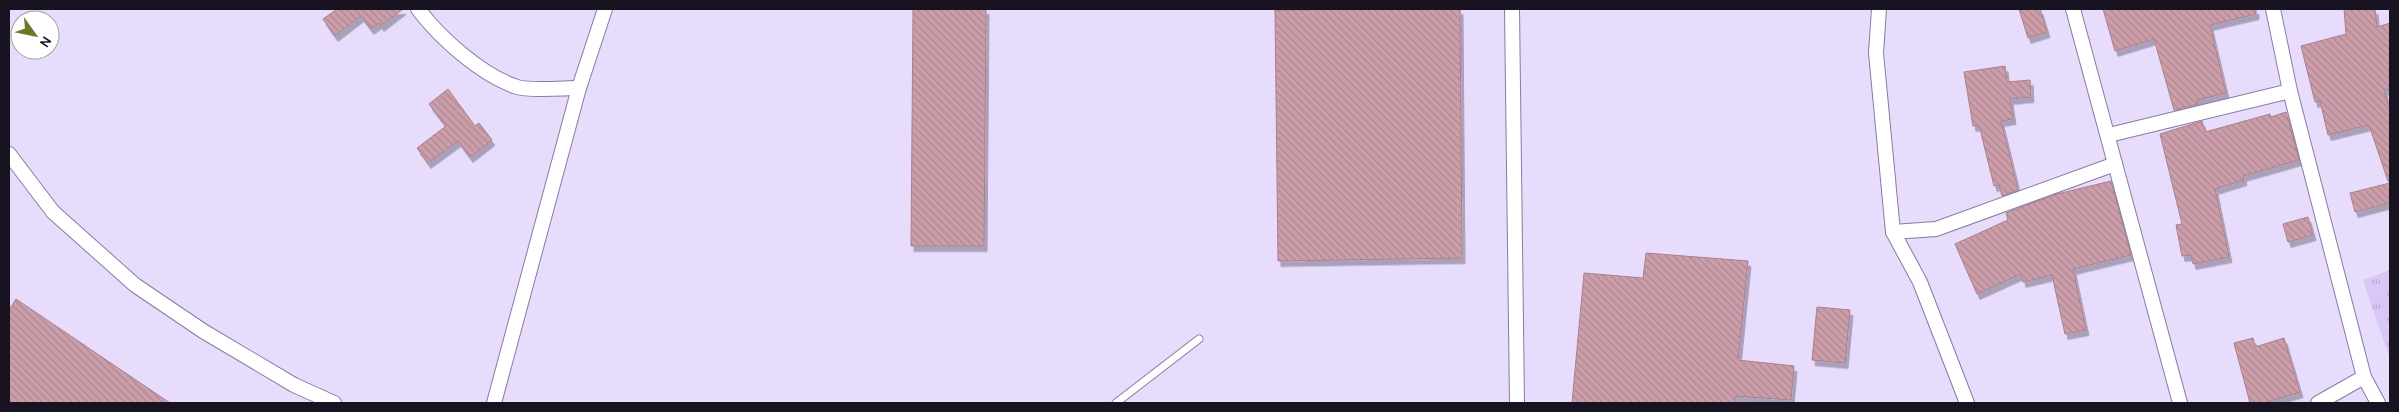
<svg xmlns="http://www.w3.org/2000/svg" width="2399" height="412" viewBox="0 0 2399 412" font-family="Karla,sans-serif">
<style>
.grass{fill:url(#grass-tufts)}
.building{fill:url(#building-back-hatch);stroke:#ab7f8b;filter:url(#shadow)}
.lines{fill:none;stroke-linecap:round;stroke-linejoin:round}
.service-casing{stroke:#887ba0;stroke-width:9}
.minor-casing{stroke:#887ba0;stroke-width:16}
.service{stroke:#fff;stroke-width:7}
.minor{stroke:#fff;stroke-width:14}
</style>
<defs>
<pattern id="grass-tufts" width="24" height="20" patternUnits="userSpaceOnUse" patternTransform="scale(1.25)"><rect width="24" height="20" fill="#d8c7f7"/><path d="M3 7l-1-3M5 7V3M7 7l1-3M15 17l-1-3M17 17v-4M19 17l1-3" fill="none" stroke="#b9aad3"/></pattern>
<pattern id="building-back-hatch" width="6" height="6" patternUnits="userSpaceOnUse" patternTransform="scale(1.25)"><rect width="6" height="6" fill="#cc9eaa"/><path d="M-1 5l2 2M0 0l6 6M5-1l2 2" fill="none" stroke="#ae8792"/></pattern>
<filter id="shadow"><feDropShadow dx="3" dy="5.5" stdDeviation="0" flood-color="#0004"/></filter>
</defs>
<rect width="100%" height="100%" fill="#e7dcfc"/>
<path class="grass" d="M2390 270V359L2363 280Z"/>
<g class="building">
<path d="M337 9H403L381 26 379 23 371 29 361 16 335 36 323 19Z"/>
<path d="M913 9H986L984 246H911Z"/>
<path d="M1460 9 1462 258 1278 261 1275 10Z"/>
<path d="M2019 9H2040L2047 32 2028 38Z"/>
<path d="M2103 9H2256V14L2210 25 2226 93 2197 100 2198 104 2174 110 2154 39 2115 51Z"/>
<path d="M2344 9H2375L2377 27 2390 23V89L2384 90 2390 109V181H2388L2369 125 2328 135 2320 101 2315 102 2301 46 2346 34Z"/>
<path d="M2005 66 2007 82 2030 80 2031 97 2010 99 2013 119 2001 121 2018 190 2002 196 1999 185 1994 186 1979 125 1973 126 1964 72Z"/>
<path d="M448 89 475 126 479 123 492 140 470 157 458 141 428 163 417 148 446 126 429 104Z"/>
<path d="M2286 112 2299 160 2243 176 2244 180 2215 189 2229 257 2193 264 2191 255 2182 256 2176 225 2182 224 2160 134 2202 121 2205 132 2270 114 2271 117Z"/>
<path d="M2111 181 2131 255 2073 269 2086 330 2065 334 2052 275 2023 282 2021 274 1977 294 1955 244 2008 220 2006 213 2057 194Z"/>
<path d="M2390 183V203L2355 212 2350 193Z"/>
<path d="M2308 217 2313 235 2288 242 2283 224Z"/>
<path d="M1646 253 1748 261 1738 360 1794 366 1791 400 1735 396V403H1572L1584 273 1643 278Z"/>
<path d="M16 299 170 403H9V310Z"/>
<path d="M1817 307 1850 310 1845 363 1812 360Z"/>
<path d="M2253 338 2255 347 2284 338 2300 392 2265 403H2250L2234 343Z"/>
</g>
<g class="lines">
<defs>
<path id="service" d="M1116 403 1199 339"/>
<g id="minor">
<path d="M418 9C440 38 481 75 517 87 529 91 564 88 579 88"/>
<path d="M1512 9 1517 403"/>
<path d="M1879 9 1876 53 1893 232"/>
<path d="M2073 9 2180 403"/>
<path d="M2290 91 2364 377 2378 403"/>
<path d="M2109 135 2290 91 2273 9"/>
<path d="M9 154 53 212 135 285 203 331 294 385 334 403"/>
<path d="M494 403 579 88 605 9"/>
<path d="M1967 403 1920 282 1893 232 1936 229 2115 164"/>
<path d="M2318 403 2364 377"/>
</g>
</defs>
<use href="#service" class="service-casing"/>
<use href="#minor" class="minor-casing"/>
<use href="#service" class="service"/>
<use href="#minor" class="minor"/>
</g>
<rect width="2399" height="412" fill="none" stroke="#181321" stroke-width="20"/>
<g transform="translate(35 35) rotate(123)"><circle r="24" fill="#ffffff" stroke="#a3a1a6"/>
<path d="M0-4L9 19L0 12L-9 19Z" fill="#677a2a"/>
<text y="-8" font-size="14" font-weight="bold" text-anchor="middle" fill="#181321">N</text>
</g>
</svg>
